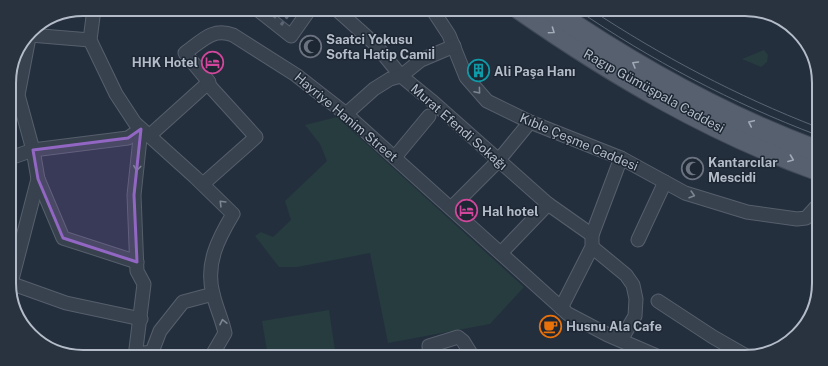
<svg xmlns="http://www.w3.org/2000/svg" width="828" height="366" viewBox="0 0 828 366" font-family="'Public Sans',sans-serif">
<style>
.green{fill:#263c3f}
.lines{fill:none;stroke-linecap:round;stroke-linejoin:round}
.street-casing{stroke:#565f6c;stroke-width:15}
.primary-casing{stroke:#414a57;stroke-width:23}
.street{stroke:#38414e;stroke-width:13}
.primary{stroke:#56606e;stroke-width:21}
.tram{stroke:#5a6575;stroke-width:1}
.rail{stroke:#5a6575;stroke-width:3;stroke-dasharray:4 4;stroke-linecap:butt}
.oneway{stroke:#a1aab7}
.oneway2{stroke:#7c8592}
.marked{fill:#9266c3;fill-opacity:0.2;stroke:#9266c3;stroke-width:3;stroke-linejoin:round}
.labels{text-anchor:middle;dominant-baseline:central;stroke-width:3;stroke-linejoin:round;paint-order:stroke}
.poi-label{font-size:13px;font-weight:bold;fill:#b4bcc9;stroke:#1d2633;text-anchor:start}
.street-label{font-size:13px;fill:#b4bcc9;stroke:#1d2633}
.rim{fill:none;stroke:#b4bcc9;stroke-width:2}
</style>
<rect width="100%" height="100%" fill="#242f3e"/>
<g class="green">
<path d="M764 50 768 55 767 62 761 67 742 59Z"/>
<path d="M337 117 524 287 490 324 388 343 370 253 297 267H279L255 236 261 232 273 237 291 220 285 201 327 161 320 144 305 125Z"/>
<path d="M329 310 336 357H268L262 321Z"/>
</g>
<g class="lines">
<defs>
<g id="street">
<path d="M94 9 90 40 116 94 135 123 195 177 233 214C218 239 205 264 213 294 216 307 222 319 225 333L211 357"/>
<path d="M257 9 291 36 310 9"/>
<path d="M336 9 375 44 401 76 433 102 548 204 592 235"/>
<path d="M432 9 449 35 466 77 487 101 530 122 621 158 685 193 747 212 797 219 806 218 816 207"/>
<path d="M30 32 18 95 33 150 38 179 63 238 137 262"/>
<path d="M30 35 90 40"/>
<path d="M346 114 374 89 390 79 401 76 421 60 454 46"/>
<path d="M149 136 209 82 185 53C201 42 212 27 233 35L296 75 346 114 568 314 608 335 659 357"/>
<path d="M395 157 429 116"/>
<path d="M10 158 33 150 128 138 141 129"/>
<path d="M203 184 256 137 207 83"/>
<path d="M451 208 498 161 530 122"/>
<path d="M638 240 665 182"/>
<path d="M592 247 626 275 633 285 636 299 635 316 621 340"/>
<path d="M501 253 548 204"/>
<path d="M10 283 66 303 141 319"/>
<path d="M11 283 38 179"/>
<path d="M658 301 713 337 748 357"/>
<path d="M561 308 592 247V235L621 158"/>
<path d="M136 354 152 352 160 331 183 302 213 294"/>
<path d="M135 357 144 284 137 271 134 195 141 129"/>
<path d="M430 357 429 346 458 337 463 341 473 357"/>
</g>
<g id="primary">
<path d="M520 9C612 73 710 131 816 169"/>
<path d="M550 9C633 66 722 116 817 151"/>
</g>
</defs>
<use href="#street" class="street-casing"/>
<use href="#primary" class="primary-casing"/>
<use href="#street" class="street"/>
<use href="#primary" class="primary"/>
<g class="tram">
<path d="M576 9C651 60 732 103 817 135"/>
<path d="M590 9C661 56 737 96 817 127"/>
</g>
<g class="rail">
<path d="M274 18 280 9"/>
<path d="M281 25 293 9"/>
</g>
</g>
<defs><path id="oneway-chevron" d="M-2-3.5L2.5 0L-2 3.5" fill="none" stroke-width="1.6" stroke-linecap="round" stroke-linejoin="round"/></defs>
<g class="oneway">
<use href="#oneway-chevron" transform="translate(552 31) rotate(35)"/>
<use href="#oneway-chevron" transform="translate(635 64) rotate(-150)"/>
<use href="#oneway-chevron" transform="translate(751 123) rotate(-155)"/>
<use href="#oneway-chevron" transform="translate(791 159) rotate(21)"/>
</g>
<g class="oneway2">
<use href="#oneway-chevron" transform="translate(478 91) rotate(50)"/>
<use href="#oneway-chevron" transform="translate(137 168) rotate(97)"/>
<use href="#oneway-chevron" transform="translate(692 195) rotate(17)"/>
<use href="#oneway-chevron" transform="translate(222 203) rotate(-135)"/>
<use href="#oneway-chevron" transform="translate(223 322) rotate(-102)"/>
</g>
<path class="marked" d="M141 129 134 195 137 262 63 238 38 179 33 150 128 138Z"/>
<defs>
<symbol id="mosque-ring" viewBox="-11 -11 22 22"><circle r="9.5" fill="#1d2633" stroke="#6b7280" stroke-width="1.5"/><path d="M3.5-4.9A6 6 0 1 0 3.5 4.9A5 5 0 1 1 3.5-4.9Z" fill="#6b7280"/></symbol>
<symbol id="hotel-ring" viewBox="-11 -11 22 22"><circle r="9.5" fill="#1d2633" stroke="#d1479c" stroke-width="1.5"/><path d="M-6-4.5h1.5V1H6V5H4.5V3h-9V5H-6ZM-4 0a1.8 1.8 0 1 1 3.6 0ZM.5 0V-2.5h3Q6-2.5 6 0Z" fill="#d1479c"/></symbol>
<symbol id="building-ring" viewBox="-11 -11 22 22"><circle r="9.5" fill="#1d2633" stroke="#0f9aa8" stroke-width="1.5"/><path d="M-4-6H4V6H1V3H-1V6H-4ZM-2.5-4.3h1.7v1.8h-1.7ZM.8-4.3h1.7v1.8H.8ZM-2.5-1h1.7V.8h-1.7ZM.8-1h1.7V.8H.8Z" fill="#0f9aa8"/></symbol>
<symbol id="cafe-ring" viewBox="-11 -11 22 22"><circle r="9.5" fill="#1d2633" stroke="#e8710a" stroke-width="1.5"/><path d="M-5.5-4.5H6V0H3Q3 3.5 0 3.5H-2.5Q-5.5 3.5-5.5 0ZM3-3.2v2h1.7v-2ZM-6 4.5H4V6H-6Z" fill="#e8710a"/></symbol>
</defs>
<g fill-rule="evenodd">
<use href="#mosque-ring" x="298" y="34" width="25" height="25"/>
<use href="#hotel-ring" x="200" y="50" width="25" height="25"/>
<use href="#building-ring" x="466" y="58" width="25" height="25"/>
<use href="#mosque-ring" x="680" y="156" width="25" height="25"/>
<use href="#hotel-ring" x="454" y="198" width="25" height="25"/>
<use href="#cafe-ring" x="538" y="314" width="25" height="25"/>
</g>
<g class="labels">
<g class="poi-label">
<text x="326" y="39">Saatci Yokusu<tspan x="326" dy="15">Softa Hatip Camiİ</tspan></text>
<text x="198" y="62" text-anchor="end">HHK Hotel</text>
<text x="494" y="71">Ali Paşa Hanı</text>
<text x="708" y="162">Kantarcılar<tspan x="708" dy="15">Mescidi</tspan></text>
<text x="482" y="211">Hal hotel</text>
<text x="566" y="326">Husnu Ala Cafe</text>
</g>
<g class="street-label">
<text transform="translate(654 91) rotate(29)">Ragıp Gümüşpala Caddesi</text>
<text transform="translate(346 117) rotate(40)">Hayriye Hanim Street</text>
<text transform="translate(459 127) rotate(41)">Murat Efendi Sokağı</text>
<text transform="translate(579 142) rotate(23)">Kıble Çeşme Caddesi</text>
</g>
</g>
<path d="M0 0H828V366H0ZM83 16H745A67 67 0 0 1 812 83V283A67 67 0 0 1 745 350H83A67 67 0 0 1 16 283V83A67 67 0 0 1 83 16Z" fill="#29323f" fill-rule="evenodd"/>
<path class="rim" d="M83 16H745A67 67 0 0 1 812 83V283A67 67 0 0 1 745 350H83A67 67 0 0 1 16 283V83A67 67 0 0 1 83 16Z"/>
</svg>
